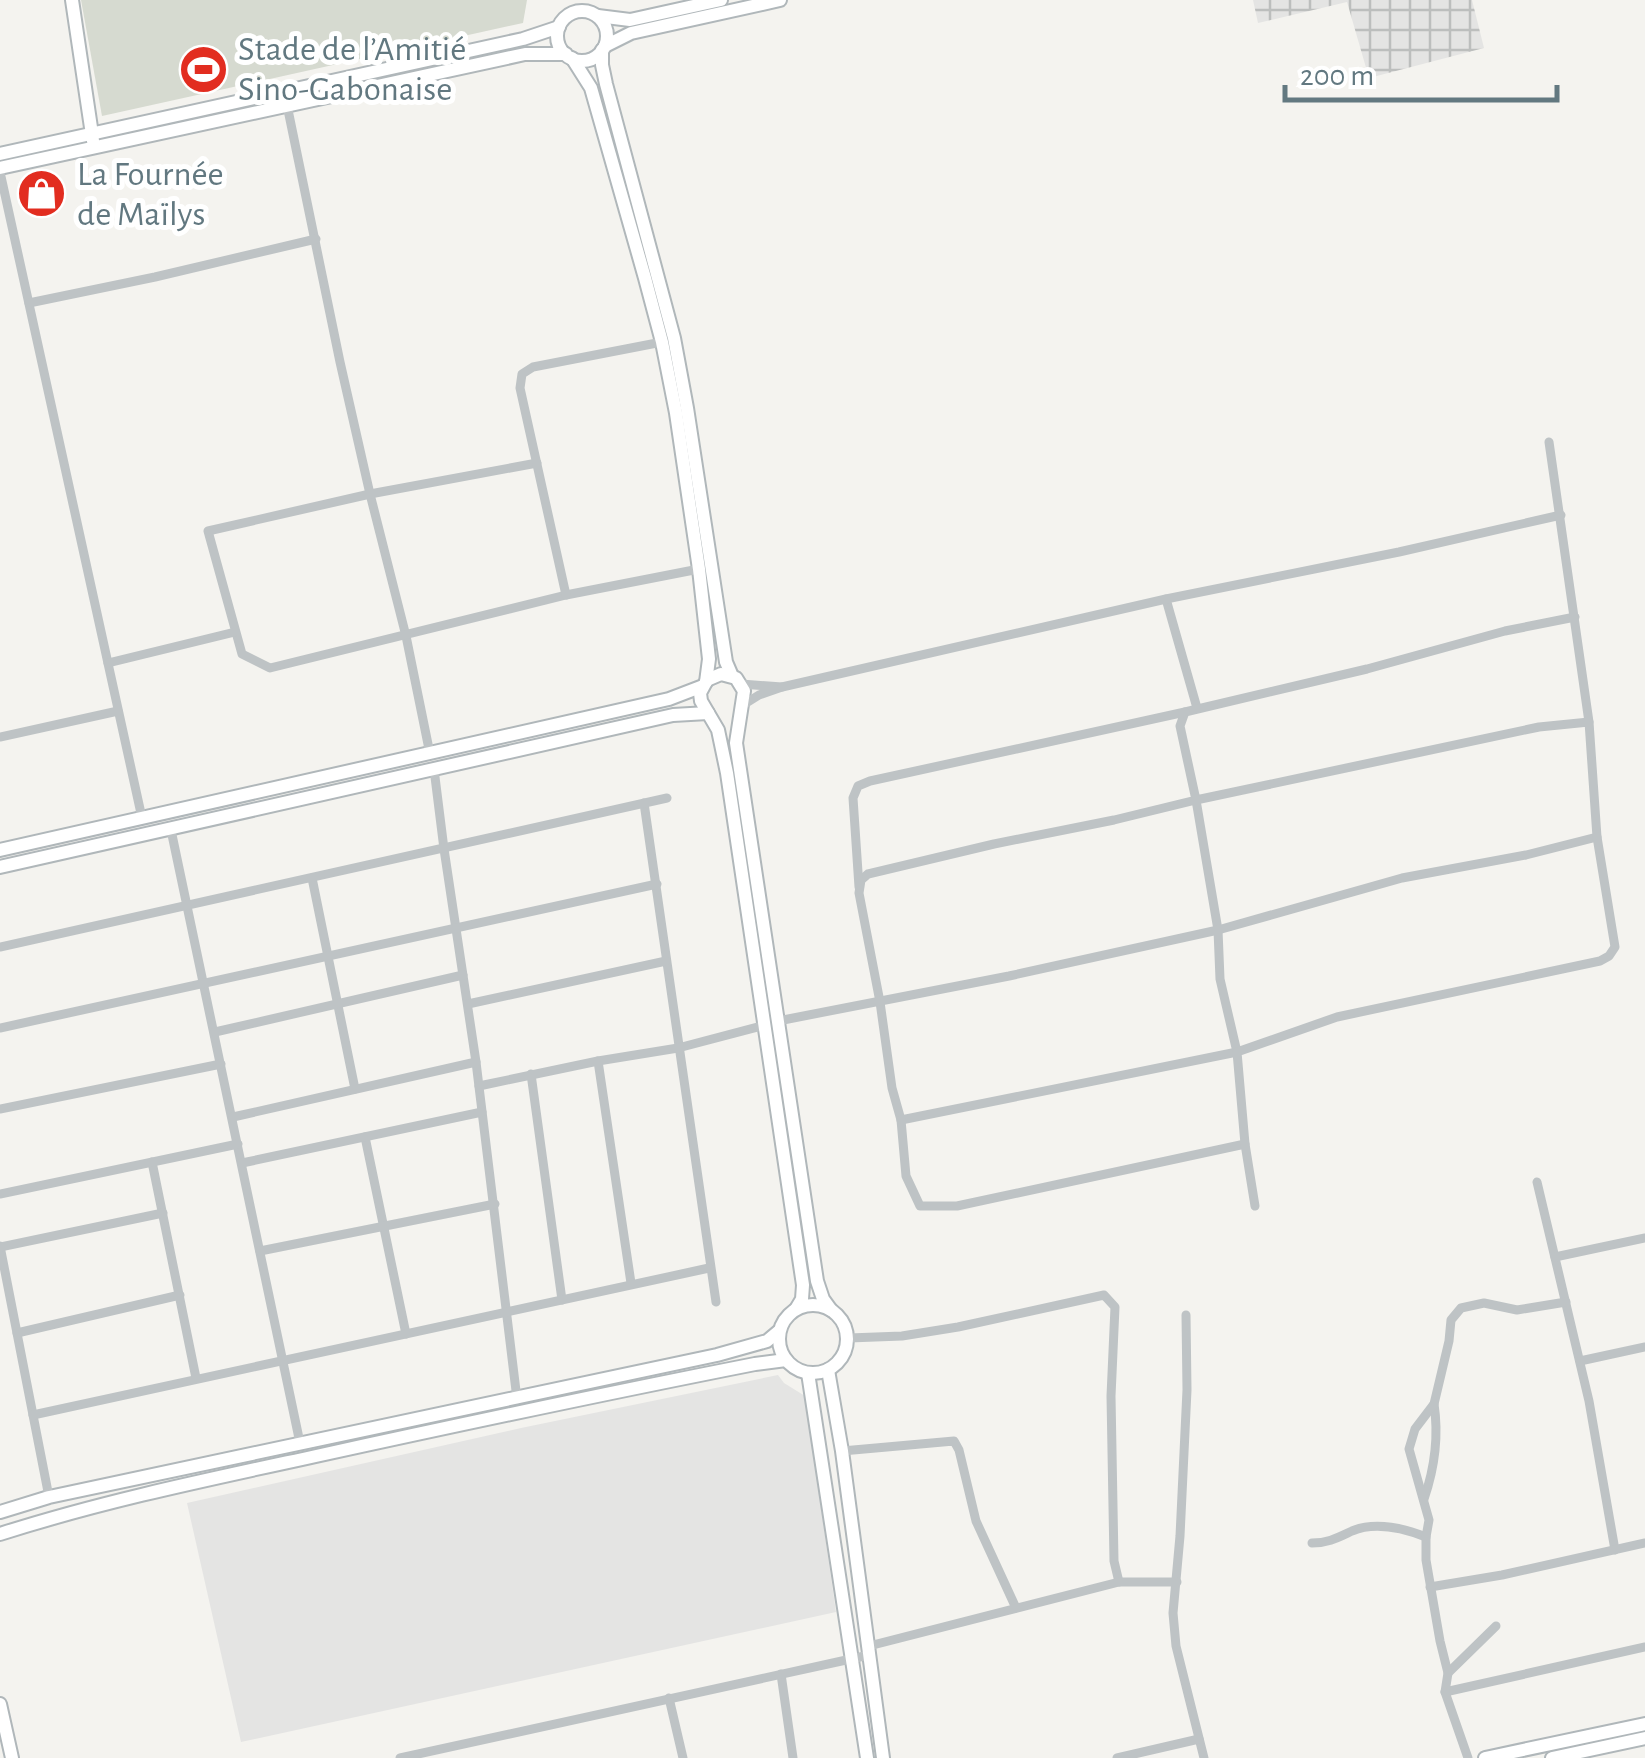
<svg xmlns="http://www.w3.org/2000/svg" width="1645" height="1758" font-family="'Alegreya Sans',sans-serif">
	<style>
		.built { fill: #e4e4e3 }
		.industrial { fill: url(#industrial-grid) }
		.green { fill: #d6dad0 }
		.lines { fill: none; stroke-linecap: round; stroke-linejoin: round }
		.secondary-casing { stroke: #b0b7ba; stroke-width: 16 }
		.street { stroke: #bec3c5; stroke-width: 9 }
		.secondary { stroke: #fff; stroke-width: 12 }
		.labels { text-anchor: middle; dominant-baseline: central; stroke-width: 10; stroke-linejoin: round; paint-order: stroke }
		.poi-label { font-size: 35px; fill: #627880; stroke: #fff; text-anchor: start }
	</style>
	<defs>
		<pattern id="industrial-grid" width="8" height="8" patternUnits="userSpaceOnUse" patternTransform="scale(2.5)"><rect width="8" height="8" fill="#e4e4e3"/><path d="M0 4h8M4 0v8" fill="none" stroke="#bcbebd"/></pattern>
	</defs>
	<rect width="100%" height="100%" fill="#f4f3ef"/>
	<polygon class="built" points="778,1375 784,1383 805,1396 836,1612 241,1742 187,1503 521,1428"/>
	<polygon class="industrial" points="1253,0 1472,0 1484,48 1369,78 1347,2 1258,23"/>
	<polygon class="green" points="81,0 527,0 523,23 102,116"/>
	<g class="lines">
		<defs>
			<g id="secondary">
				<polyline points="72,0 93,141"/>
				<circle cx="582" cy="36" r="25"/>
				<polyline points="598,16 630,20 721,0"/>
				<polyline points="605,46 631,33 780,0"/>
				<polyline points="602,50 602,65 606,84 674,338 687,408 726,662 732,676"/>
				<polyline points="572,58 591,88 645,278 662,342 676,413 699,569 709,659 706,682"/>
				<polyline points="0,154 523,39 559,27"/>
				<polyline points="0,168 525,54 566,54"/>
				<polyline points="0,850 669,699 703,686"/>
				<polyline points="0,867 673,715 708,713"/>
				<circle cx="813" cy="1339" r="34"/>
				<polyline points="796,1309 802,1299 803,1285 727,773 718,730 701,701 700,693 707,680 721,674 736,678 744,691 736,743 817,1281 823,1299 831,1310"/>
				<polyline points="828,1370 842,1451 883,1758"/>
				<polyline points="808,1373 867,1758"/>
				<polyline points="0,1512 49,1497 717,1355 767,1341 779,1331"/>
				<path d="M0,1534C103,1501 210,1479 316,1456C462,1424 608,1393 755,1364L786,1360"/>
				<polyline points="0,1704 12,1758"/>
				<polyline points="1485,1758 1645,1724"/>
				<polyline points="1552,1758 1645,1738"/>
			</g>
		</defs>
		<use href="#secondary" class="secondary-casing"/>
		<g class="street">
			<polyline points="287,105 340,362 370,494 406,636 430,754"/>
			<polyline points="0,172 142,818"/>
			<polyline points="29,303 155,277 316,239"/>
			<polyline points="537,463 370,494 208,531 242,654 270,668 566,595 699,569"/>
			<polyline points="566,595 520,388 522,374 533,367 662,342"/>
			<polyline points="1166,599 1197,708"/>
			<polyline points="1575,617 1505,631 1367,669 1185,712 1180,726 1196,800 1218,930 1220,979 1237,1052 901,1120 892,1088 880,1002 859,893 861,880 868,874 994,844 1114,820 1196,800 1539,727 1589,722"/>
			<polyline points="108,663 235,632"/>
			<polyline points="741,684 782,687 759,695 743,705"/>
			<polyline points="782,687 1166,599 1399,552 1561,515"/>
			<polyline points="0,737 118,711"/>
			<polyline points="434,769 444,849 476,1062 517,1399"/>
			<polyline points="644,803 716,1302"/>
			<polyline points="171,830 300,1443"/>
			<polyline points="312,878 355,1089"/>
			<polyline points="859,887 853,798 858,786 870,781 1185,712"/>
			<polyline points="0,947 667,798"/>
			<polyline points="468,1004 666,961"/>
			<polyline points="778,1021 1009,976 1218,930 1402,878 1526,855 1597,837 1589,722 1549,442"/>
			<polyline points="0,1028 657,884"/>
			<polyline points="215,1032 463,975"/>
			<polyline points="598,1061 678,1048 765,1025"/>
			<polyline points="531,1074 562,1300"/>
			<polyline points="479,1086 598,1061 631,1283"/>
			<polyline points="0,1109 221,1064"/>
			<polyline points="233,1117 476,1062"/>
			<polyline points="901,1120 906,1176 920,1206 957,1206 1245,1144"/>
			<polyline points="365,1137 406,1334"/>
			<polyline points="152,1162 196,1378"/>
			<polyline points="242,1163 482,1112"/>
			<polyline points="1537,1182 1589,1401 1615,1550"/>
			<polyline points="0,1194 238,1144"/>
			<polyline points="1255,1206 1245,1144 1237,1052 1337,1017 1600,961 1609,956 1615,947 1597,837"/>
			<polyline points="0,1246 49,1497"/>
			<polyline points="0,1247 163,1213"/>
			<polyline points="260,1251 495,1204"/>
			<polyline points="1555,1257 1645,1238"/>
			<polyline points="1186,1315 1187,1390 1180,1536 1173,1613 1176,1646 1204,1758"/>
			<polyline points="17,1333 180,1295"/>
			<polyline points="849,1338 902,1336 958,1327 1104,1295 1115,1307 1111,1396 1114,1561 1119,1582"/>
			<polyline points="1580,1361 1645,1347"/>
			<polyline points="33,1415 709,1268"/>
			<polyline points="842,1451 954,1441 959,1450 976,1521 1016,1608"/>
			<path d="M1424,1499C1435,1467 1439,1437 1434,1404"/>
			<path d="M1312,1543C1328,1543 1337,1538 1352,1531C1376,1521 1403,1528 1426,1537"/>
			<polyline points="1430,1587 1502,1575 1645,1543"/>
			<polyline points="869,1646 1119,1582 1177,1582"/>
			<polyline points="1448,1673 1496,1626"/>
			<polyline points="781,1674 793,1758"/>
			<polyline points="1445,1692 1645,1647"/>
			<polyline points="669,1698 683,1758"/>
			<polyline points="400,1758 869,1655"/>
			<polyline points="1117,1758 1199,1739"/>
			<polyline points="1468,1758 1445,1692 1448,1673 1440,1641 1426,1560 1426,1537 1429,1520 1409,1449 1415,1429 1434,1404 1449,1341 1451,1320 1461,1308 1484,1303 1517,1310 1566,1302"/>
		</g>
		<use href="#secondary" class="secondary"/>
	</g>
	<defs>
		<symbol id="stadium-disc" viewBox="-11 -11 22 22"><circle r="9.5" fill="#e22d20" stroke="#fff"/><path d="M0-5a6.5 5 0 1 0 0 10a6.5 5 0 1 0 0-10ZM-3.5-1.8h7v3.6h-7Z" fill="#fff"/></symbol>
		<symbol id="shop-disc" viewBox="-11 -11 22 22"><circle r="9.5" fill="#e22d20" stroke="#fff"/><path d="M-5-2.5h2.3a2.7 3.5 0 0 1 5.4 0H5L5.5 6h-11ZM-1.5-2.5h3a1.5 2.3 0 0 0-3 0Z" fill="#fff"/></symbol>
	</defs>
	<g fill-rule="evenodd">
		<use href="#stadium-disc" x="176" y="42" width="55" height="55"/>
		<use href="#shop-disc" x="14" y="166" width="55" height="55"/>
	</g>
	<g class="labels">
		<g class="poi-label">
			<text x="238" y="49">Stade de l’Amitié<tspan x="238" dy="40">Sino-Gabonaise</tspan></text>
			<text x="77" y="174">La Fournée<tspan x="77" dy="40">de Maïlys</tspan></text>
		</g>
	</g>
	<path d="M1285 85v15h272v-15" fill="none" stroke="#627880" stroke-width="5"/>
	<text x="1300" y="85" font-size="30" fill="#627880" stroke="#ffffff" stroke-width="8" paint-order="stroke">200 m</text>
</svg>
